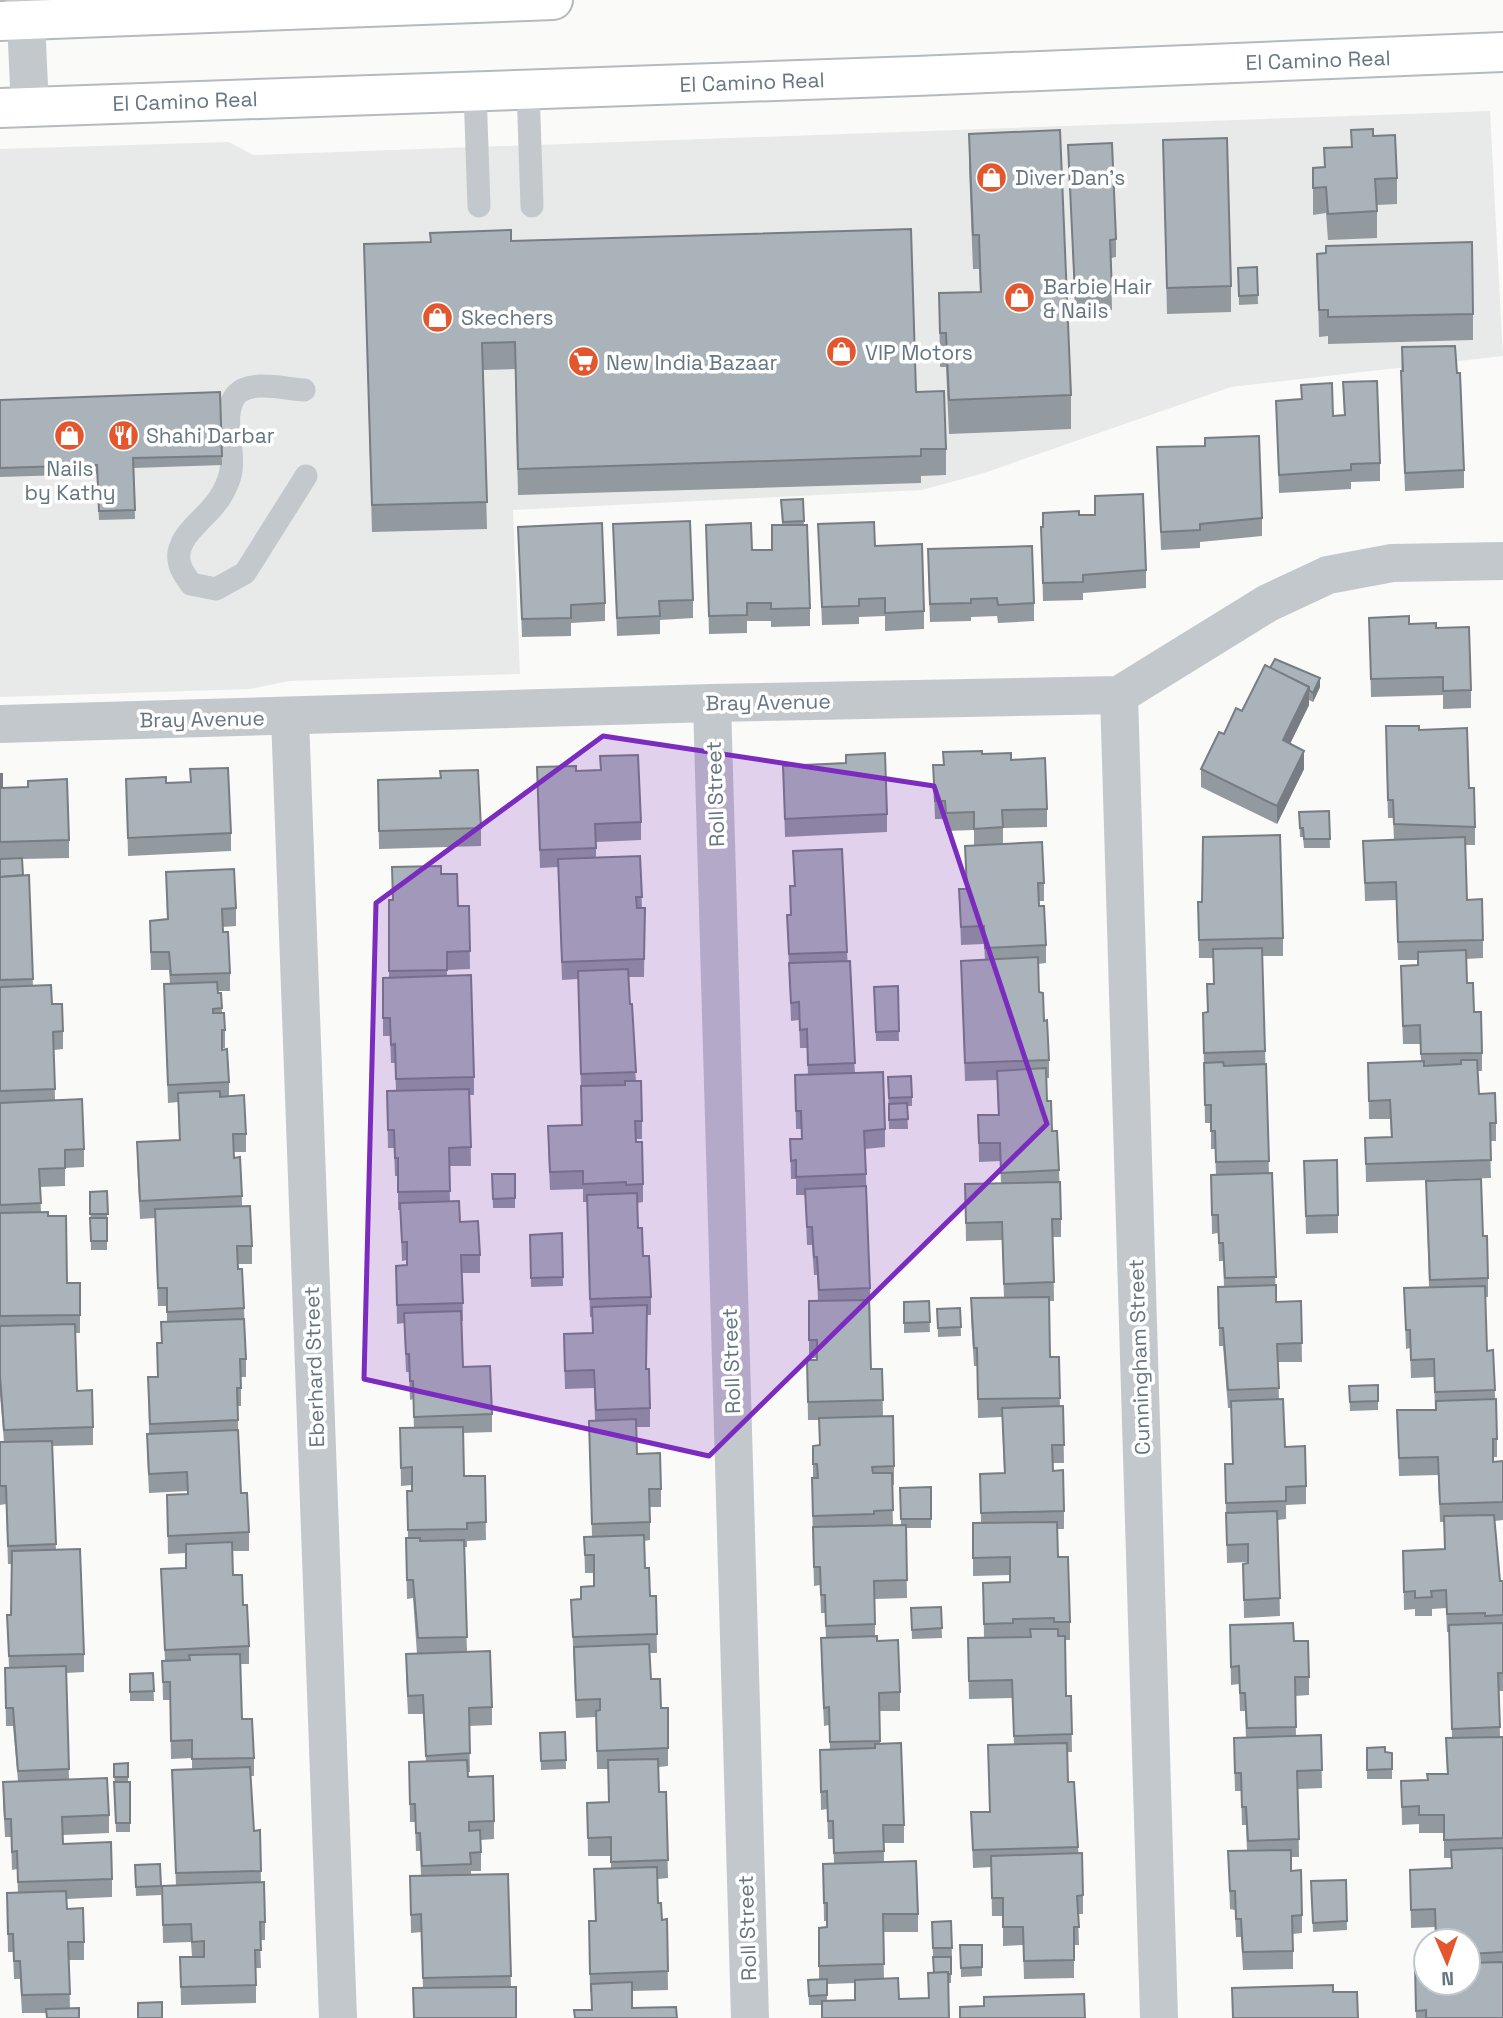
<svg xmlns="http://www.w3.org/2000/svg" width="1503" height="2018" font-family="'Space Grotesk',sans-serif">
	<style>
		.built { fill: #e8e9e9 }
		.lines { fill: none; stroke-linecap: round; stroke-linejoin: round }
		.primary-casing { stroke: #b5babe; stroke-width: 42 }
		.service { stroke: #c3c8cc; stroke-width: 23 }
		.minor { stroke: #c3c8cc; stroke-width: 38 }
		.tertiary { stroke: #c3c8cc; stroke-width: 38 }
		.primary { stroke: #fff; stroke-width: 38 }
		.wall { fill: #929a9f; fill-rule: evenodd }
		.shaded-wall { fill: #777d82 }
		.building { fill: #aab3b9; stroke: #777d82; stroke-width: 2 }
		.marked { fill: #7b2cbf; fill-opacity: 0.2; stroke: #7b2cbf; stroke-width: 5; stroke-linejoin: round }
		.labels { text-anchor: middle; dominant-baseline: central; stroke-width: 7; stroke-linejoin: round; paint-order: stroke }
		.street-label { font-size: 21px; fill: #657683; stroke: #fff }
		.poi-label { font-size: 21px; fill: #657683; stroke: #fff; text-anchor: start }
	</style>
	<rect width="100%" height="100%" fill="#fafaf8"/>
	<polygon class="built" points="1490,111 1503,356 1231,387 984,473 922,490 513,510 520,674 289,681 250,689 0,697 0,149 229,142 253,155"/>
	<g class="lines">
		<defs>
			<g id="primary">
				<polyline points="0,21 553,0"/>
				<polyline points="0,108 916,76 1503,52"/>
			</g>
		</defs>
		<use href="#primary" class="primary-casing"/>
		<g class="service">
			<polyline points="528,89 532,206"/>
			<polyline points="475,91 479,206"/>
			<path d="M304,390C285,389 250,379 236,395C219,416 238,454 229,479C226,487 221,497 216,503C203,521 172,539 180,565C182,572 187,578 191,584L216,589L245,573L306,476"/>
		</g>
		<g class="minor">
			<polyline points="1119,695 1159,2018"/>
			<polyline points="712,703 750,2018"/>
			<polyline points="290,717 338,2018"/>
			<polyline points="0,724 712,703 1119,695 1268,603 1328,575 1392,563 1503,561"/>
		</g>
		<polyline class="tertiary" points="25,0 30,107"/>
		<use href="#primary" class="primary"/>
	</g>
	<g class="wall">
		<polygon points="1351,130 1373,136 1397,178 1397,204 1377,205 1377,238 1328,240 1326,213 1313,215 1313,168 1324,167 1324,148 1351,147"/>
		<polygon points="969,134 1071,395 1071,429 949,434 946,367 940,367 939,293 980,292 979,269 973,269 969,168"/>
		<polygon points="1163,140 1231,286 1231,312 1167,314"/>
		<polygon points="1068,145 1116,239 1116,257 1111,258 1112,310 1075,312"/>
		<polygon points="511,241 916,392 946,449 946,475 921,476 921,483 518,495 515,369 483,370 487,529 372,532 364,244"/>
		<polygon points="1317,254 1473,314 1473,340 1328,344 1328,336 1319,337"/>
		<polygon points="1257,267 1258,304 1239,305 1238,268"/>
		<polygon points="1402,347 1457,373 1464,470 1464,488 1405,491 1401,389"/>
		<polygon points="1343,382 1380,463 1380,481 1351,482 1351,489 1279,493 1276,401 1333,416 1344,415"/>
		<polygon points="220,392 222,465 134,468 135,519 99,520 97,474 0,477 0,400"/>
		<polygon points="1205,446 1262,518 1262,536 1200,542 1200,548 1161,550 1157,447"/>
		<polygon points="1095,496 1146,570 1146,588 1083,593 1083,600 1043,601 1041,527 1079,515 1095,515"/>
		<polygon points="803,499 804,525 810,608 810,626 771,627 771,621 747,621 747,633 709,634 706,525 752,550 772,550 772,525 782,525 781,500"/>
		<polygon points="613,524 693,600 693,618 660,620 660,634 617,636"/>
		<polygon points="818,524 875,546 924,611 924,629 885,631 885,616 859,617 859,624 822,625"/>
		<polygon points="518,527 605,603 605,621 571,623 571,636 522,637"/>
		<polygon points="928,567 1034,603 1034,621 998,623 997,616 971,617 971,621 930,622"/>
		<polygon points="1369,618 1436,628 1471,690 1471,708 1443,709 1443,695 1371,697"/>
		<polygon points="1320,687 1313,702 1309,700 1309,705 1290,744 1304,769 1277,824 1201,787 1201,769 1224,734 1242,711"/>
		<polygon points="1419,730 1469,788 1475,827 1475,845 1465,845 1467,900 1483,940 1483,958 1466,959 1467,983 1474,1012 1482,1053 1482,1071 1478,1071 1479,1094 1496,1123 1496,1141 1490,1141 1491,1178 1366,1182 1365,1138 1391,1137 1390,1119 1369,1119 1368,1063 1421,1061 1420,1044 1403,1044 1401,984 1401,966 1418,965 1418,960 1398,960 1396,900 1365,901 1363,841 1394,840 1393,818 1388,818 1386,745"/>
		<polygon points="982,754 1011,760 1047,809 1047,827 1003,828 1003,844 1044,883 1044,901 1039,901 1046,945 1046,963 1038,964 1039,992 1049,1060 1049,1078 1046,1078 1047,1101 1059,1170 1061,1219 1061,1237 1053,1237 1054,1301 1049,1301 1050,1357 1059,1357 1060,1407 1063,1406 1064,1463 1053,1463 1053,1471 1064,1511 1064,1529 1057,1529 1058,1557 1070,1622 1070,1640 1065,1640 1066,1696 1071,1696 1072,1752 1067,1752 1068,1782 1078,1847 1083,1895 1083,1914 1078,1914 1079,1945 1074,1945 1074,1978 1024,1979 1023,1945 1003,1946 1003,1916 992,1916 991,1867 973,1868 971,1812 990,1812 1014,1745 1012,1698 969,1699 968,1657 984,1638 983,1583 1010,1582 1010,1575 973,1576 973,1523 981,1523 980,1474 1004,1473 1002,1417 978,1418 977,1366 974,1366 971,1317 971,1298 1004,1298 1002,1240 966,1241 965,1184 1001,1183 1000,1161 979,1162 978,1115 998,1115 997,1080 965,1081 961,961 985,960 984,944 961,945 959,889 966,889 965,846 974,845 974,830 946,831 945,819 935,819 933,765 943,765"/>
		<polygon points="783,766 887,814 887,832 785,837"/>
		<polygon points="537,767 576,771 641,822 641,840 596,842 596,857 640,856 642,908 645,908 644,977 629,977 630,1004 636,1081 642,1121 642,1139 636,1139 643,1184 643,1202 637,1203 638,1228 651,1297 651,1315 647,1315 646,1369 650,1408 650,1427 636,1427 637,1454 661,1489 661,1507 650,1507 650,1540 644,1541 645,1568 650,1596 656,1596 657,1653 650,1653 651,1679 661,1708 668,1708 668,1766 659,1767 659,1792 666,1792 668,1878 658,1879 658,1903 662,1920 667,1919 668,1990 632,1991 592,2010 591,1992 590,1992 589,1921 595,1921 594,1869 611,1868 611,1856 588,1856 587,1803 608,1802 608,1769 597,1769 596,1717 576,1718 571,1600 581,1599 594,1586 594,1573 585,1573 584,1537 592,1537 589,1421 595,1420 594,1388 565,1389 564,1352 564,1334 592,1333 592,1317 590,1317 587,1202 583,1202 583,1189 550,1190 548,1144 548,1126 582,1125 578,979 562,980 558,867 540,868"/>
		<polygon points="0,774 2,788 69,840 69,858 22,859 23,875 29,875 33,986 52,1004 63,1031 63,1049 54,1050 55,1100 84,1149 84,1167 65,1168 65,1186 40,1187 41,1212 48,1216 67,1283 80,1283 80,1333 75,1333 77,1391 93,1427 93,1445 52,1446 56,1550 84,1654 84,1672 66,1673 69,1779 109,1815 109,1833 63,1835 63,1844 112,1879 112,1897 66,1899 67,1909 84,1942 84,1960 69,1960 70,2009 46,2013 22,2013 20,1979 14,1979 13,1952 8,1952 7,1893 18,1893 17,1869 12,1870 11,1837 5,1837 3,1800 3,1782 18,1781 13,1726 6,1726 5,1668 9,1668 7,1615 11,1615 12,1564 8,1564 6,1504 0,1505 0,1442 4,1442 0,1395"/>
		<polygon points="126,779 166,783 231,833 231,851 128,856"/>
		<polygon points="378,780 481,828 481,846 379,849"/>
		<polygon points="1329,811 1330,848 1304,848 1303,837 1300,837 1299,812"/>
		<path d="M793,851L847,952L855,1073L885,1129V1147L865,1149L870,1288L871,1369H882L883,1416L894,1466V1485H892L893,1525H901L900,1488L931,1487V1528H906L907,1598L875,1599V1636L900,1692V1711H879L880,1744L904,1825V1843H884V1862L918,1914V1932H883L884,1979L899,1999L928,1998L934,1973L951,1957V1983H948L949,2018L822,2005H809L808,1980H819V1928L827,1927V1921H824L823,1864L834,1863L833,1839H828L827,1809L821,1810L820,1750H830L829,1725L824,1726L821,1656V1638H826L825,1613H821L820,1585L814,1586L813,1545L812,1496V1478H813V1446L819,1445V1420H808L807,1360H817V1358H809V1301H818L817,1275H814L812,1245H807L805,1195H796V1179H791L790,1139H802L801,1129H796L795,1075H808L807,1048H800L799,1020L791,1021L787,915H791L790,886H794ZM855,1983V2000L827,2001V1984Z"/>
		<polygon points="392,867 441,874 458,906 469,906 470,969 447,970 447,976 474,1077 474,1095 470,1095 471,1166 449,1166 450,1201 460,1222 480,1255 480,1273 462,1273 463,1321 462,1321 463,1367 492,1414 492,1432 463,1433 464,1476 485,1476 486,1540 467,1541 467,1547 464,1547 467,1652 492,1707 492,1725 469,1726 470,1772 468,1772 468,1777 494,1821 494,1839 481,1840 481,1871 471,1871 471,1875 508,1874 511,1987 516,2018 414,2018 413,1988 423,1988 421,1932 411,1933 410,1876 421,1876 420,1851 416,1851 415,1822 410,1822 409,1762 426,1761 423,1714 408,1714 406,1672 406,1654 417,1654 413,1598 407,1599 406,1556 406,1538 408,1538 407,1491 412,1491 412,1485 401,1486 400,1428 414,1428 413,1399 410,1400 409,1372 406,1372 404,1323 397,1324 396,1266 407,1265 407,1260 402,1261 400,1210 398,1210 398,1176 395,1176 394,1148 388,1148 387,1091 396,1091 395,1063 391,1063 390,1036 383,1036 383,978 389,978 389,900 393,900"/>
		<polygon points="166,872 236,908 236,926 223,927 230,973 230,991 218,991 218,993 221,993 222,1013 225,1030 225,1048 222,1048 229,1082 229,1096 246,1134 246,1152 234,1152 234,1158 242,1196 242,1206 252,1246 252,1264 238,1264 244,1308 246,1359 246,1377 241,1377 241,1406 238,1406 238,1433 241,1493 249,1532 249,1551 232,1551 233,1575 243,1605 249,1646 249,1664 240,1664 242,1719 254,1758 254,1776 251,1776 254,1831 260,1830 261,1883 265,1922 265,1940 260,1940 261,1968 256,1968 256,2003 181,2005 180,1957 192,1957 191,1942 163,1943 162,1886 176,1886 172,1770 192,1769 192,1758 171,1759 170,1700 163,1700 162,1661 165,1661 161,1569 186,1568 186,1553 168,1554 167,1495 188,1494 187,1491 149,1493 147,1452 147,1434 149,1434 148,1377 158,1377 157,1343 161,1343 161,1322 167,1322 167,1306 158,1306 155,1218 140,1219 137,1160 137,1142 179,1140 178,1102 168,1103 164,984 170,984 169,970 151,970 150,939 150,921 167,919"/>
		<polygon points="1198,902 1283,938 1283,956 1262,956 1269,1173 1272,1173 1276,1302 1301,1301 1302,1362 1278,1362 1279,1400 1285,1447 1306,1486 1306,1504 1286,1505 1286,1519 1278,1520 1280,1616 1244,1618 1243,1564 1248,1563 1248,1562 1227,1563 1225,1464 1232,1464 1231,1408 1228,1408 1223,1346 1219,1346 1218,1287 1224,1287 1223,1261 1219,1261 1218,1233 1212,1234 1211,1175 1216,1175 1215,1149 1211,1149 1211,1123 1205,1123 1203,1013 1208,1012 1207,984 1213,984 1213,958 1199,958"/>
		<polygon points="898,986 899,1041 876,1041 874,987"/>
		<polygon points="888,1077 912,1097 912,1106 907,1106 908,1129 889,1129"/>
		<polygon points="1304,1161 1338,1215 1338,1233 1306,1234"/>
		<polygon points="492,1174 515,1174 515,1208 493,1208"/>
		<polygon points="1426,1181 1483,1236 1488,1278 1488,1297 1485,1297 1487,1351 1493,1350 1497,1439 1497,1457 1493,1457 1493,1462 1503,1461 1503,1520 1495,1521 1500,1581 1503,1581 1503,1691 1499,1691 1500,1737 1503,1737 1503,2018 1416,2018 1415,1965 1468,1983 1468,1941 1435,1941 1435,1927 1411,1928 1410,1870 1451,1868 1451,1858 1444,1858 1444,1833 1419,1833 1419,1824 1402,1825 1401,1781 1427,1780 1447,1774 1446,1738 1452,1738 1449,1632 1447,1632 1446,1608 1432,1609 1432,1616 1415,1616 1415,1609 1404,1610 1403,1551 1444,1549 1444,1522 1440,1522 1438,1475 1399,1476 1397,1410 1435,1410 1434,1377 1411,1378 1410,1348 1406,1349 1404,1288 1429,1288"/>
		<polygon points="107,1191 107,1250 91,1250 90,1192"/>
		<polygon points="562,1233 563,1286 531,1287 530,1235"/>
		<polygon points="929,1301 930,1332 904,1333 904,1302"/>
		<polygon points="960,1308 961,1336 938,1337 937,1309"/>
		<polygon points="1378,1385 1378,1410 1350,1411 1349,1386"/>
		<polygon points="941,1607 942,1638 912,1639 911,1608"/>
		<polygon points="1230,1625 1294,1641 1309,1677 1309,1695 1295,1696 1296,1736 1321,1735 1322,1788 1298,1789 1299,1857 1291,1857 1291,1871 1302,1915 1302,1933 1293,1934 1293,1969 1243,1970 1241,1937 1236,1937 1235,1910 1230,1909 1228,1851 1247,1851 1246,1825 1242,1825 1241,1791 1235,1791 1234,1756 1234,1738 1246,1738 1245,1711 1240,1711 1239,1684 1231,1685"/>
		<polygon points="153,1673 154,1701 130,1701 130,1674"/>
		<polygon points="565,1732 566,1769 541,1770 540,1733"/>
		<polygon points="1367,1748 1392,1753 1392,1779 1367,1779"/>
		<polygon points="128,1763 128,1782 130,1782 130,1832 116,1832 114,1764"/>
		<polygon points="135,1865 161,1886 161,1895 136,1896"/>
		<polygon points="1346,1880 1347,1930 1313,1932 1311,1881"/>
		<polygon points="951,1921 952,1957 933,1957 932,1922"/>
		<polygon points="960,1945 982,1945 982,1976 961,1977"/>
	</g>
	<g class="shaded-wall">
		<polygon points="1320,678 1320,687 1313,702 1313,693"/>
		<polygon points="1309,687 1309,705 1283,758 1283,740"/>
		<polygon points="1304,751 1304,769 1277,824 1277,806"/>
	</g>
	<g class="building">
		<polygon points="1373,129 1373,136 1395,135 1397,178 1375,179 1377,211 1328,214 1326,187 1313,188 1313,168 1325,167 1324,148 1352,147 1351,130"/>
		<polygon points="1060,130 1071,395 949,400 946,333 940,333 939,293 981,292 979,235 973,235 969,134"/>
		<polygon points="1227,138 1231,286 1167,288 1163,140"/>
		<polygon points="1112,143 1116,239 1110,240 1112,292 1075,294 1068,145"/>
		<polygon points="911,229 916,392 944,391 946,449 921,449 921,456 518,469 515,342 482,343 487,502 372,505 364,244 431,242 430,233 511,230 511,241"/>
		<polygon points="1472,242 1473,314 1328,317 1328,310 1319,310 1317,254 1326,253 1326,246"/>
		<polygon points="1257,267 1258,295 1239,296 1238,268"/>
		<polygon points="1455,346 1457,373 1460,373 1464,470 1405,473 1401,371 1403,371 1402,347"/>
		<polygon points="1377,381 1380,463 1351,464 1351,470 1279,475 1276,401 1302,399 1301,385 1332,383 1333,416 1345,415 1343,382"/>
		<polygon points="220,392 222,456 133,458 135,510 99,511 97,465 0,468 0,400"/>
		<polygon points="1259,436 1262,518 1200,524 1200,530 1161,532 1157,447 1205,446 1205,438"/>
		<polygon points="1143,494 1146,570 1083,575 1083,582 1043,583 1041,527 1043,527 1043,513 1079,511 1079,515 1095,515 1095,496"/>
		<polygon points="803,499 804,521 783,522 781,500"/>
		<polygon points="690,521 693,600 659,601 660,616 617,618 613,524"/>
		<polygon points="874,522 875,546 922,544 924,611 885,613 885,598 859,599 859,606 822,607 818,524"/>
		<polygon points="602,523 605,603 571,605 571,618 522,619 518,527"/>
		<polygon points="751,523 752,550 772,550 772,525 807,525 810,608 771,609 771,603 747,603 747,615 709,616 706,525"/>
		<polygon points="1032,546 1034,603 998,605 997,598 971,599 971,603 930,604 928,549"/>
		<polygon points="1409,616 1409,624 1436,623 1436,628 1469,627 1471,690 1443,691 1443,677 1371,679 1369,618"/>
		<polygon points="1275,659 1320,678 1313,693 1309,690 1309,687 1270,668"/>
		<polygon points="1265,665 1309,687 1283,740 1304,751 1277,806 1201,769 1219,732 1224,734 1236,708 1242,711"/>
		<polygon points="1386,726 1419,726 1419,730 1467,728 1469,788 1474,788 1475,827 1394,824 1393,800 1388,800"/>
		<polygon points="982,751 982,754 1011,753 1011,760 1045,758 1047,809 1002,810 1003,827 974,829 974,812 946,813 945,801 935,801 933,765 944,765 943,752"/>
		<polygon points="885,753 887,814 785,819 783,766 846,763 846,755"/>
		<polygon points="638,755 641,822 595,824 596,848 540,850 537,767 576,766 576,771 601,770 600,756"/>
		<polygon points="228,768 231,833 128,838 126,779 166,777 166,783 191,782 190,769"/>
		<polygon points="478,770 481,828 379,831 378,780 441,778 440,771"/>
		<polygon points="0,774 2,774 2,788 28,787 28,781 67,779 69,840 0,842"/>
		<polygon points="1329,811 1330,839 1304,839 1303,828 1300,828 1299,812"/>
		<polygon points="1280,835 1283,938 1199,940 1198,902 1202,902 1203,837"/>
		<polygon points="1465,837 1467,900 1482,899 1483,940 1398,942 1396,882 1365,883 1363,841"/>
		<polygon points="1042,842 1044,883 1038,883 1039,906 1044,906 1046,945 985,948 984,926 961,927 959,889 967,889 965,846"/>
		<polygon points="842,849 847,952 789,954 787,915 791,915 790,886 795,886 793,851"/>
		<polygon points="640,856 642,897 636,897 637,908 645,908 644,959 562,962 558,859"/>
		<polygon points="22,858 23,875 0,877 0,859"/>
		<polygon points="441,866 441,874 457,874 458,906 469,906 470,951 447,952 447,970 389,971 389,900 393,900 392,867"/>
		<polygon points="234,869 236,908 222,909 223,932 228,932 230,973 171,975 169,952 151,952 150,921 168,919 166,872"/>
		<polygon points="29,875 33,979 0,980 0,877"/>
		<polygon points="1262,948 1265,1051 1204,1053 1203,1013 1208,1012 1207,984 1214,984 1213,949"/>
		<polygon points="1466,950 1467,983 1473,983 1474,1012 1481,1012 1482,1053 1421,1054 1420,1025 1403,1026 1401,966 1418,965 1418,952"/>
		<polygon points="1038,957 1039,992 1043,993 1044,1021 1047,1020 1049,1060 965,1063 961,961"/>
		<polygon points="850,961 855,1063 808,1065 807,1029 800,1030 799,1002 791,1003 789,963"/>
		<polygon points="628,969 630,1004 632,1004 636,1072 581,1074 578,971"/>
		<polygon points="471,975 474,1077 396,1079 395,1044 391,1045 390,1018 383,1018 383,978"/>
		<polygon points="217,982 218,993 221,993 222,1008 213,1009 213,1013 224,1013 225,1030 222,1030 222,1050 227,1049 229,1082 168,1085 164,984"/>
		<polygon points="51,985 52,1004 62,1004 63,1031 53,1032 55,1089 0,1091 0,987"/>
		<polygon points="898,986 899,1031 876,1032 874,987"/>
		<polygon points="1461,1060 1477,1060 1479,1094 1495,1093 1496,1123 1490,1123 1491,1160 1366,1164 1365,1138 1392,1137 1390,1100 1369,1101 1368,1063 1424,1061 1424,1066 1461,1064"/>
		<polygon points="1223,1062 1224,1066 1266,1064 1269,1161 1216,1162 1215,1131 1211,1131 1211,1105 1205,1105 1204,1063"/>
		<polygon points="1046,1068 1047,1101 1051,1101 1052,1131 1057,1131 1059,1170 1001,1173 1000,1143 979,1143 978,1115 999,1115 997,1071"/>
		<polygon points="883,1072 885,1129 864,1131 866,1174 796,1177 796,1160 791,1161 790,1139 802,1139 801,1111 796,1111 795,1075"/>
		<polygon points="911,1076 912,1097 889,1098 888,1077"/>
		<polygon points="625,1081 641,1081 642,1121 635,1121 636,1142 642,1142 643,1184 626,1185 626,1182 583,1184 583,1171 550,1172 548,1126 582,1125 581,1086 625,1085"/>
		<polygon points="469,1089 471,1147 449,1148 450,1191 398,1192 398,1158 395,1158 394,1130 388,1130 387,1091"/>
		<polygon points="220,1091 220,1097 244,1095 246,1134 233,1134 234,1158 240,1157 242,1196 140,1201 137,1142 180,1140 178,1093"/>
		<polygon points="82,1099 84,1149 65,1150 65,1168 39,1169 41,1203 0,1205 0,1103"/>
		<polygon points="907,1103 908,1119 889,1120 889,1104"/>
		<polygon points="1337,1160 1338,1215 1306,1216 1304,1161"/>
		<polygon points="1272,1173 1276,1277 1225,1278 1223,1243 1219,1243 1218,1215 1212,1215 1211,1175"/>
		<polygon points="492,1174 515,1174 515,1198 493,1199"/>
		<polygon points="1481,1179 1483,1236 1487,1236 1488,1278 1430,1280 1426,1181"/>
		<polygon points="1060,1182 1061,1219 1052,1219 1054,1282 1004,1284 1002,1222 966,1223 965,1184"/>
		<polygon points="866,1186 870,1288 819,1290 817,1257 814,1257 812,1227 807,1227 805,1189"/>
		<polygon points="107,1191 108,1214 90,1214 90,1192"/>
		<polygon points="637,1193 638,1228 642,1228 643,1256 649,1256 651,1297 590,1299 587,1195"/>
		<polygon points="459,1201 460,1222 478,1221 480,1255 461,1255 463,1303 397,1305 396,1266 407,1265 407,1242 402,1242 400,1203"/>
		<polygon points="250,1206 252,1246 237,1246 238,1269 242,1269 244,1308 167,1312 167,1288 158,1288 155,1209"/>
		<polygon points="48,1212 48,1216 66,1216 67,1283 80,1283 80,1315 0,1316 0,1213"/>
		<polygon points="90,1218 107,1218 107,1241 91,1241"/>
		<polygon points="562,1233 563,1277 531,1278 530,1235"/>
		<polygon points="1276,1285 1276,1302 1301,1301 1302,1343 1277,1344 1279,1388 1228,1390 1223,1328 1219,1328 1218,1287"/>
		<polygon points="1485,1286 1487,1351 1493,1350 1495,1390 1435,1392 1434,1359 1411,1360 1410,1330 1406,1330 1404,1288"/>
		<polygon points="1049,1297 1050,1357 1059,1357 1060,1398 978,1399 977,1348 974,1348 971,1298"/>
		<polygon points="869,1300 871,1369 882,1369 883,1400 808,1402 807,1360 817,1360 817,1340 809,1340 809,1301"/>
		<polygon points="929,1301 930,1322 904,1323 904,1302"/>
		<polygon points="647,1305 646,1369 649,1369 650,1408 596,1410 594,1370 565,1371 564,1334 593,1333 592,1307"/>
		<polygon points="960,1308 961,1327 938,1328 937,1309"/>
		<polygon points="461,1311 463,1367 490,1366 492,1414 414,1417 413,1381 410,1381 409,1354 406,1354 404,1313"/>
		<polygon points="244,1319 246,1359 240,1359 241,1388 237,1388 238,1420 150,1424 148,1377 158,1377 157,1343 162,1343 161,1322"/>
		<polygon points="75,1324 77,1391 92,1390 93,1427 4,1430 0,1376 0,1326"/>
		<polygon points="1378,1385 1378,1401 1350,1402 1349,1386"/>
		<polygon points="1283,1399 1285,1447 1305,1446 1306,1486 1286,1487 1286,1501 1226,1503 1225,1464 1233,1464 1231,1401"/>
		<polygon points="1496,1399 1497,1439 1493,1439 1493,1462 1503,1461 1503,1502 1440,1504 1438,1457 1399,1458 1397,1410 1436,1410 1436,1401"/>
		<polygon points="1063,1406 1064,1445 1052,1445 1053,1471 1063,1470 1064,1511 981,1513 980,1474 1005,1473 1002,1408"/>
		<polygon points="893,1416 894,1466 872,1467 873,1473 892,1473 893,1510 874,1511 874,1514 813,1516 812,1478 818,1478 817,1464 813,1464 813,1446 820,1445 819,1418"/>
		<polygon points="636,1419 637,1454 660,1453 661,1489 649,1489 650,1522 592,1524 589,1421"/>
		<polygon points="463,1427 464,1476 485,1476 486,1522 467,1523 467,1529 408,1530 407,1491 412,1491 412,1467 401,1468 400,1428"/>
		<polygon points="238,1430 241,1493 247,1493 249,1532 168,1536 167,1495 188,1494 187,1472 149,1474 147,1434"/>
		<polygon points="52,1441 56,1544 8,1546 6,1486 0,1486 0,1442"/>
		<polygon points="931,1487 931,1519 901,1519 900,1488"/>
		<polygon points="1277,1511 1280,1598 1244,1600 1243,1564 1248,1563 1248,1544 1227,1545 1226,1513"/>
		<polygon points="1494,1515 1500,1581 1503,1581 1503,1615 1485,1616 1485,1613 1447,1614 1446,1590 1431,1591 1432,1597 1415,1598 1415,1591 1404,1592 1403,1551 1445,1549 1444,1516"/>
		<polygon points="1057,1522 1058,1557 1068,1557 1070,1622 1054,1622 1054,1618 1013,1619 1013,1623 984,1624 983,1583 1010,1582 1010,1557 973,1558 973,1523"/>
		<polygon points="906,1525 907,1580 874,1581 875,1624 826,1626 825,1595 821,1595 820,1567 814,1567 813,1527"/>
		<polygon points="644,1535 645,1568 649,1568 650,1596 656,1596 657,1634 573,1637 571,1600 581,1599 581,1587 594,1586 594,1555 585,1555 584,1537"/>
		<polygon points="406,1538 420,1538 420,1541 464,1540 467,1637 418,1638 413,1580 407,1580"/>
		<polygon points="232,1542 233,1575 242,1575 243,1605 247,1605 249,1646 165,1650 161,1569 186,1568 186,1544"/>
		<polygon points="80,1549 84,1654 9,1656 7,1615 11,1615 12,1551"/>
		<polygon points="941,1607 942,1628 912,1630 911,1608"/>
		<polygon points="1293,1623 1294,1641 1308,1641 1309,1677 1295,1677 1296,1727 1247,1728 1245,1693 1240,1693 1239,1666 1231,1667 1230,1625"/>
		<polygon points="1503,1623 1503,1673 1498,1673 1500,1727 1452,1729 1449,1625"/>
		<polygon points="1030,1629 1058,1629 1058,1636 1065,1636 1066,1696 1071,1696 1072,1734 1014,1736 1012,1680 969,1681 968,1638 1031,1637"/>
		<polygon points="877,1636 877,1641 898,1640 900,1692 879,1693 880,1741 830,1742 829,1707 824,1708 821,1638"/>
		<polygon points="649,1644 651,1679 660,1679 661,1708 668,1708 668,1748 597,1751 596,1711 600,1710 600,1699 576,1700 574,1647"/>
		<polygon points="490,1651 492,1707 469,1708 470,1753 426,1756 423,1695 408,1696 406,1654"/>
		<polygon points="240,1654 242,1719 252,1719 254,1758 192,1759 192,1740 171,1741 170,1682 163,1682 162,1661 190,1660 189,1655"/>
		<polygon points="66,1666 69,1769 18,1771 13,1708 6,1708 5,1668"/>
		<polygon points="153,1673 154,1691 130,1692 130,1674"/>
		<polygon points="565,1732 566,1760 541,1761 540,1733"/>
		<polygon points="1321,1735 1322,1770 1297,1771 1299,1839 1248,1841 1246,1807 1242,1807 1241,1773 1235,1773 1234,1738"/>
		<polygon points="1503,1737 1503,1838 1444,1840 1444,1815 1419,1815 1419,1806 1402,1807 1401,1781 1428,1780 1427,1774 1448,1774 1446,1738"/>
		<polygon points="901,1743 904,1825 883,1825 884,1851 834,1853 833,1821 828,1821 827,1791 821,1792 820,1750 875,1748 875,1744"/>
		<polygon points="1067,1743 1068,1782 1074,1782 1078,1847 973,1850 971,1812 990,1812 988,1745"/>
		<polygon points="1385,1747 1385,1752 1392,1753 1392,1769 1367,1770 1367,1748"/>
		<polygon points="658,1759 659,1792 666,1792 668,1860 611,1862 611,1837 588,1838 587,1803 609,1802 608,1760"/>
		<polygon points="467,1760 468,1777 493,1776 494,1821 469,1822 469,1831 480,1830 481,1852 470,1853 471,1864 422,1866 420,1833 416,1833 415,1804 410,1804 409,1762"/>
		<polygon points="128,1763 128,1777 114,1777 114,1764"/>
		<polygon points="250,1767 254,1831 260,1830 261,1871 176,1873 172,1770"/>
		<polygon points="107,1778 109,1815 62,1817 63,1844 111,1842 112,1879 18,1882 17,1851 12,1852 11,1819 5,1819 3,1782"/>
		<polygon points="114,1782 130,1782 130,1823 116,1823"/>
		<polygon points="1503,1848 1503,1952 1468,1954 1468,1941 1458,1941 1457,1939 1436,1940 1435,1909 1411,1910 1410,1870 1452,1868 1451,1850"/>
		<polygon points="1291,1850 1291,1871 1301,1870 1302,1915 1292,1916 1293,1951 1243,1952 1241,1919 1236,1919 1235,1891 1230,1891 1228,1851"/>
		<polygon points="1082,1853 1083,1895 1077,1896 1079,1927 1074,1927 1074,1960 1024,1961 1023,1927 1003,1927 1003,1898 992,1898 991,1856"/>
		<polygon points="916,1861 918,1914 883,1914 884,1964 819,1966 819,1928 827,1927 827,1903 824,1903 823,1864"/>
		<polygon points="160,1864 161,1886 136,1887 135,1865"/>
		<polygon points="657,1867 658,1903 661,1903 662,1920 667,1919 668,1971 590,1974 589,1921 596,1921 594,1869"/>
		<polygon points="508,1874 511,1976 423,1978 421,1914 411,1915 410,1876"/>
		<polygon points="1346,1880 1347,1921 1313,1923 1311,1881"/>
		<polygon points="264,1882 265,1922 260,1922 261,1950 255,1950 256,1985 181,1987 180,1957 204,1957 204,1941 192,1942 191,1924 163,1925 162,1886"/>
		<polygon points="66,1891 67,1909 83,1908 84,1942 68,1942 70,1994 22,1995 20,1961 14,1961 13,1934 8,1934 7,1893"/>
		<polygon points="951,1921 952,1948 933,1948 932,1922"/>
		<polygon points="960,1945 982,1945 982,1967 961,1968"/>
		<polygon points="933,1957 951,1957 951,1974 948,1974 948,1972 934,1973"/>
		<polygon points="1503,1962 1503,2018 1426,2018 1426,2010 1416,2011 1415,1965 1426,1965 1426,1983 1468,1983 1468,1963"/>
		<polygon points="948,1972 949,2018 822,2018 822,2001 855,2000 855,1980 898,1978 899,1999 929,1998 928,1973"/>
		<polygon points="827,1979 827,1995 809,1996 808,1980"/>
		<polygon points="632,1982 632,2008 676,2007 677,2018 575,2018 574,2010 592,2010 591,1984"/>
		<polygon points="1333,1985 1333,1992 1357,1992 1358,2018 1233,2018 1232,1988"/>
		<polygon points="516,1987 516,2018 414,2018 413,1988"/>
		<polygon points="1084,1994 1085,2018 960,2018 960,2007 984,2006 984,1997"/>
		<polygon points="162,2002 162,2018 138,2018 138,2003"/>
		<polygon points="79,2008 79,2018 47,2018 46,2009"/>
	</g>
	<path class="marked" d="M603,736L934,786L1047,1124L709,1456L364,1379L376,903Z"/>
	<defs>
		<symbol id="shop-disc" viewBox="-11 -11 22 22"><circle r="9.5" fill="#e4572e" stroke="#fff"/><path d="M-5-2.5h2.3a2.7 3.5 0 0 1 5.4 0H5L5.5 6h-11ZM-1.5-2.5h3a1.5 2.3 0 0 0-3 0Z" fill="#fff"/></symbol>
		<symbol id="supermarket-disc" viewBox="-11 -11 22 22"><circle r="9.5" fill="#e4572e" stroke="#fff"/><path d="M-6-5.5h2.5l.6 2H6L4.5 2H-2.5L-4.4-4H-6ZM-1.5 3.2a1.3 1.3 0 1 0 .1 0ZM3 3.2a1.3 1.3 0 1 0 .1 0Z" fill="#fff"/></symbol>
		<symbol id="restaurant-disc" viewBox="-11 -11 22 22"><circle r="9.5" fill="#e4572e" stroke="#fff"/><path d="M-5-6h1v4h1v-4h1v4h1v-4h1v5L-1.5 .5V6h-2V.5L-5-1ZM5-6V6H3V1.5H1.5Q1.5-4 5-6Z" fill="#fff"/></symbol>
	</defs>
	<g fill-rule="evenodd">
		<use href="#shop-disc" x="974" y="160" width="35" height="35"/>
		<use href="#shop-disc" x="1002" y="280" width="35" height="35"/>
		<use href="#shop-disc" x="420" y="300" width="35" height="35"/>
		<use href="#shop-disc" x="824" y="334" width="35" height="35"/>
		<use href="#supermarket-disc" x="566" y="344" width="35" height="35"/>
		<use href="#restaurant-disc" x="106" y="418" width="35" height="35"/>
		<use href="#shop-disc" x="52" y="418" width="35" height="35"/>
	</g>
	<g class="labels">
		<g class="street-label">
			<text transform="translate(1318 60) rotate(-2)">El Camino Real</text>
			<text transform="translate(752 82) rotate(-2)">El Camino Real</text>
			<text transform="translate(185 101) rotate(-2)">El Camino Real</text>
			<text transform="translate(768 702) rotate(-1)">Bray Avenue</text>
			<text transform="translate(202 719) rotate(-1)">Bray Avenue</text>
			<text transform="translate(715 794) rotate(-92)">Roll Street</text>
			<text transform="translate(1139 1357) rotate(-92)">Cunningham Street</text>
			<text transform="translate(731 1361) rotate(-92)">Roll Street</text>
			<text transform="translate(314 1367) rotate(-92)">Eberhard Street</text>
			<text transform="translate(747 1928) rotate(-92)">Roll Street</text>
		</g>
		<g class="poi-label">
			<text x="1015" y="177">Diver Dan's</text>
			<text x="1043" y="286">Barbie Hair<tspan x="1043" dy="24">&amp; Nails</tspan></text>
			<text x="461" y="317">Skechers</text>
			<text x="865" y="352">VIP Motors</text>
			<text x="606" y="362">New India Bazaar</text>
			<text x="146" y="435">Shahi Darbar</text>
			<text x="70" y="468" text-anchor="middle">Nails<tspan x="70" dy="24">by Kathy</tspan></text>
		</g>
	</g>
	<g transform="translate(1447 1962) rotate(178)"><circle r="33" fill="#ffffff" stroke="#c1c8cd" stroke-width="2"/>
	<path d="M0-5L12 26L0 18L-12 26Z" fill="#e4572e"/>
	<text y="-10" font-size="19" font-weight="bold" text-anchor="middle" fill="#657683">N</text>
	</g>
</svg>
